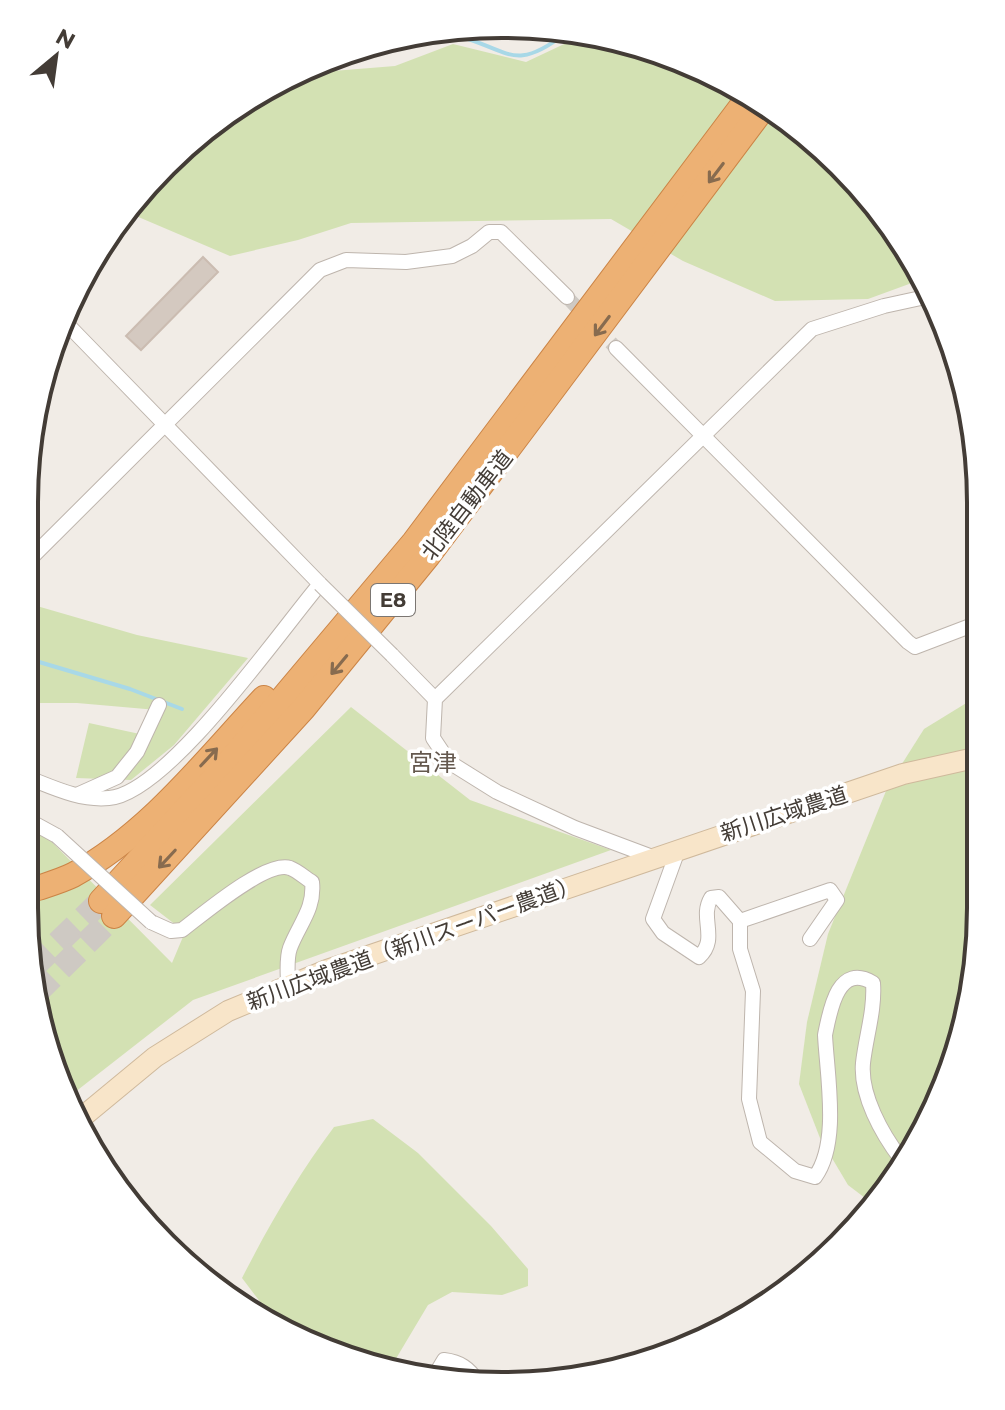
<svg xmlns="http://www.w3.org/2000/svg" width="1005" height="1410" font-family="Montserrat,'Noto Sans JP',sans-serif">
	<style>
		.green { fill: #d3e1b3 }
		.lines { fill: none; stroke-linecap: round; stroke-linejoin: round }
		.stream { stroke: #a8d8e7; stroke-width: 4 }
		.building { fill: #d4c9c0; stroke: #cbbcb1; stroke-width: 2 }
		.street-tunnel { stroke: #cec9c3; stroke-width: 14; stroke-dasharray: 14 7; stroke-linecap: butt }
		.highway-tunnel { stroke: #cec9c3; stroke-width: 24; stroke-dasharray: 24 12; stroke-linecap: butt }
		.street-casing { stroke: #beb5ad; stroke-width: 16 }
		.secondary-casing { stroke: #cfb99c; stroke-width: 22 }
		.highway-casing { stroke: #cb8446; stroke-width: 26 }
		.street { stroke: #fff; stroke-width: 14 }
		.secondary { stroke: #f8e5c9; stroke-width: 20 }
		.highway { stroke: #edb174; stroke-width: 24 }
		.street-bridge-casing { stroke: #beb5ad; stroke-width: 16; stroke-linecap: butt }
		.street-bridge { stroke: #fff; stroke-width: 14 }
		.oneway { stroke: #876b4f }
		.labels { text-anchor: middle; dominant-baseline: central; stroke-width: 7; stroke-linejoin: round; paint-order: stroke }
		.shield { fill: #fff; stroke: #7b7672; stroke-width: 2 }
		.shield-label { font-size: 20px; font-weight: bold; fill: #433c36 }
		.street-label { font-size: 22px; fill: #433c36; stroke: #fff }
		.neighbourhood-label { font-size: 24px; fill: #64584e; stroke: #fff }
		.rim { fill: none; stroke: #433c36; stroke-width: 4 }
	</style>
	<rect width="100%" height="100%" fill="#f1ece6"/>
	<g class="green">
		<polygon points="579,37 715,74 863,187 920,280 868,299 775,301 683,261 611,219 351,223 298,240 230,256 129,213 187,142 308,73 395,66 453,44 526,62"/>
		<polygon points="30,604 137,635 248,658 174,745 131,780 76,778 89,723 149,736 157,710 77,703 28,703"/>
		<polygon points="978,699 980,938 932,1119 869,1201 848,1185 820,1138 799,1084 807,1022 828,934 888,786 924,729 968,702"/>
		<polygon points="351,707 470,800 611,850 193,1000 70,1096 40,1032 24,910 34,905 39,854 25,851 26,816 172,963 185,932 150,905"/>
		<path d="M373,1119L418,1153L491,1226L528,1269V1286L502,1295L452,1292L428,1305L391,1367L316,1344L261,1303L242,1278C269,1225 298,1175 334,1127Z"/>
	</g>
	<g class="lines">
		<g class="stream">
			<path d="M455,35C509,49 513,74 566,33"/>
			<polyline points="29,659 130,689 182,709"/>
		</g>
	</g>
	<polygon class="building" points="203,257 218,272 141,350 126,336"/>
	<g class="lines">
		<polyline class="street-tunnel" points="567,297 616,348"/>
		<g class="highway-tunnel">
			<polyline points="32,968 101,901"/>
			<polyline points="35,994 114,916"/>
		</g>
		<defs>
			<g id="street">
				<polyline points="616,348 908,642 915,647 978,623"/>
				<polyline points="30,559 320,270 346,260 406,262 452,256 472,246 489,232 501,232 567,297"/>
				<polyline points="392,655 435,699"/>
				<path d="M26,777C52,787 80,801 109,798C167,794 280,631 320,584L66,323"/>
				<polyline points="79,794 117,777 137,752 159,705"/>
				<polyline points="26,819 57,836"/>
				<path d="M678,850L653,919L663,933L699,957C719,939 699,918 711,898L719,897L740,921V949L753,991L749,1099L760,1142L795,1171L815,1177C840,1143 827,1076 825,1035C830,1010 838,962 873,983C875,1010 866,1036 863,1063C860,1095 882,1134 901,1159"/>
				<polyline points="655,858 575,828 497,792 449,762 433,738 435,699 812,329 884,306 930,296"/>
				<polyline points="740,921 830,890 837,900 810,939"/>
				<path d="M151,922L171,931L182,930C202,915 266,860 290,868C298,871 305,878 312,882C315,909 299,924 290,948C286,959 288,974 288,986"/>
				<path d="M432,1380L444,1360C460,1362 469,1368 478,1382"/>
			</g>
			<polyline id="secondary" points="80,1119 155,1057 228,1011 327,970 903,774 979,757"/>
			<g id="highway">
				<path d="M38,888C50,884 63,880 73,875C149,834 206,760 264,698"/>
				<polyline points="101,901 228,763 414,542 747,99"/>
				<polyline points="114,916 303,709 428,556 762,110"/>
			</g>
		</defs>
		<use href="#street" class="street-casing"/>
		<use href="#secondary" class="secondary-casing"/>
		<use href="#highway" class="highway-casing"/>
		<use href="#street" class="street"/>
		<use href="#secondary" class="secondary"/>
		<use href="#highway" class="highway"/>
		<defs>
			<g id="street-bridge">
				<polyline points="320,584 392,655"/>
				<polyline points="57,836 151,922"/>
			</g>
		</defs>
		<use href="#street-bridge" class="street-bridge-casing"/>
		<use href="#street-bridge" class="street-bridge"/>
	</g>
	<defs><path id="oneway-shaft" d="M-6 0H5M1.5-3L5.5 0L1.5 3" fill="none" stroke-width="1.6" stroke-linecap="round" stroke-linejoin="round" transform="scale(2)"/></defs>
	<g class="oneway">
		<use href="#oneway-shaft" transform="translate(716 173) rotate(127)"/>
		<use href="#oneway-shaft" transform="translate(602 326) rotate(127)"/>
		<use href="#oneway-shaft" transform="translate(339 665) rotate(130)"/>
		<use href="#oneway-shaft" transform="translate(209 757) rotate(-47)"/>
		<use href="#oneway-shaft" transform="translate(167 859) rotate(133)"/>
	</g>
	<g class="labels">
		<rect class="shield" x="371" y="584" width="44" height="32" rx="6"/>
		<g class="shield-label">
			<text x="393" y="600">E8</text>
		</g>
		<g class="street-label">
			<text transform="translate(467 505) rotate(-52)">北陸自動車道</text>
			<text transform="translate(784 814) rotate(-18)">新川広域農道</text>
			<text transform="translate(413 943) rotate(-20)">新川広域農道（新川スーパー農道）</text>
		</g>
		<g class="neighbourhood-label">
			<text x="433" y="762">宮津</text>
		</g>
	</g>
	<path d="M0 0H1005V1410H0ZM502 38H503A464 464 0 0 1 967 502V908A464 464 0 0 1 503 1372H502A464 464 0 0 1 38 908V502A464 464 0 0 1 502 38Z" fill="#fff" fill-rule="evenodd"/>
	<path class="rim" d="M502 38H503A464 464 0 0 1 967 502V908A464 464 0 0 1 503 1372H502A464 464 0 0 1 38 908V502A464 464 0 0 1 502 38Z"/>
	<g transform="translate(56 56) rotate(29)" stroke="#ffffff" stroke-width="6" paint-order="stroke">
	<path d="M0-6L14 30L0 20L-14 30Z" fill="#433c36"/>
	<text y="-12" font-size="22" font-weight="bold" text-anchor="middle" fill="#433c36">N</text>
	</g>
</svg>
